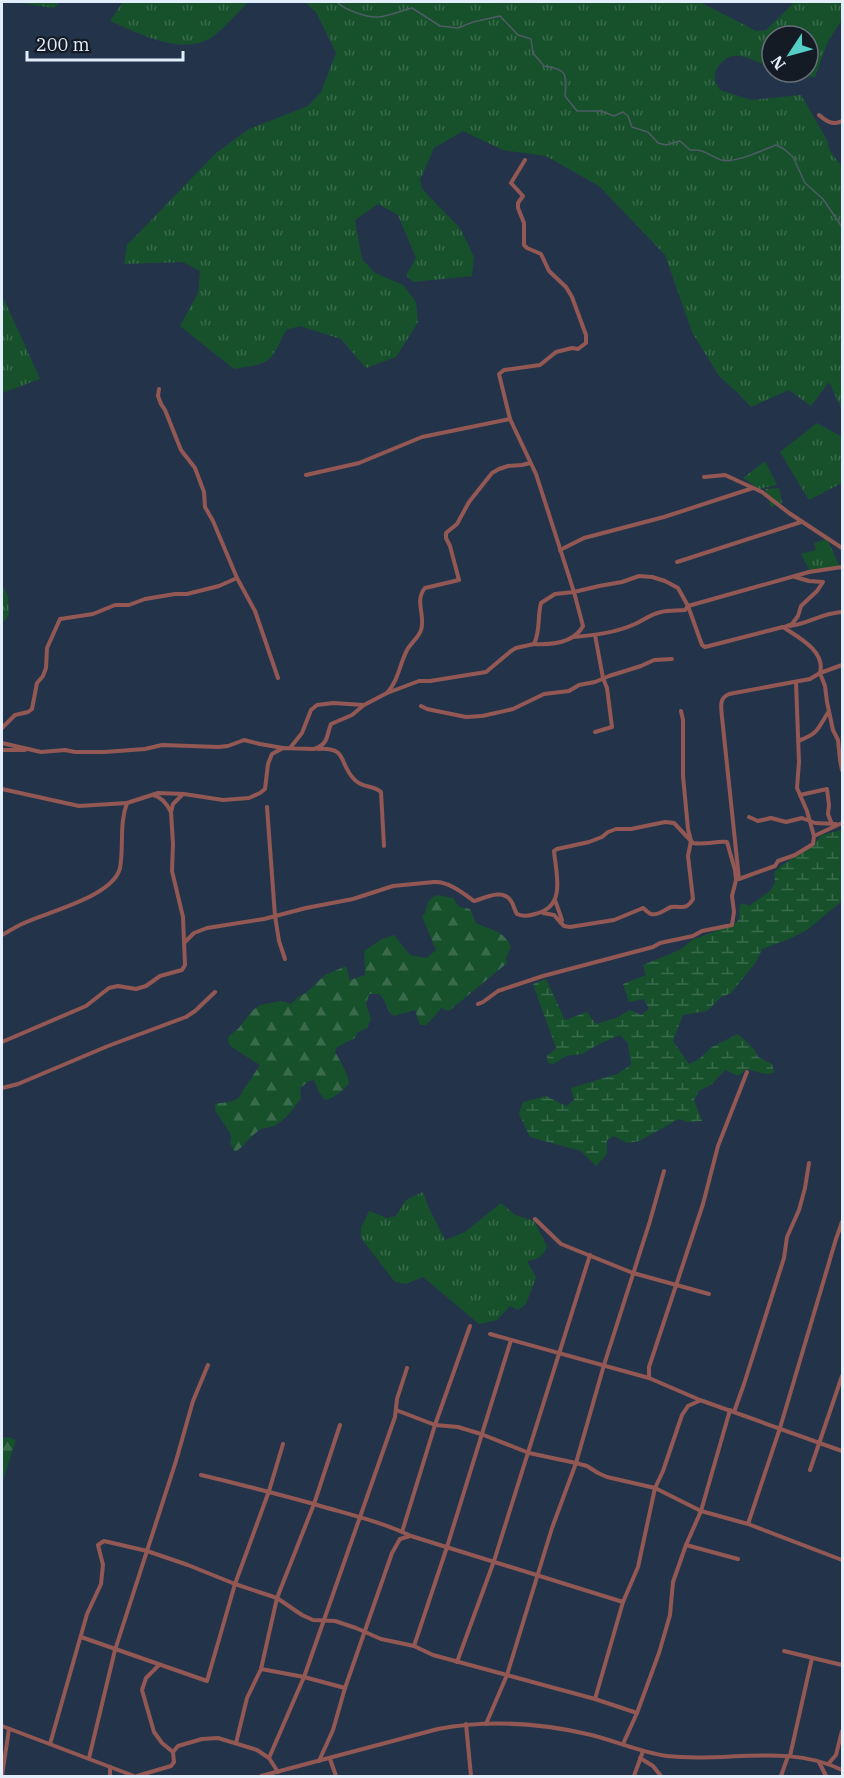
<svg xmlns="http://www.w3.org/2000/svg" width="844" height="1778" font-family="'IBM Plex Serif',serif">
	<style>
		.grass { fill: url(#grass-tufts) }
		.forest { fill: url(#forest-firs) }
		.wetland { fill: url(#wetland-marsh) }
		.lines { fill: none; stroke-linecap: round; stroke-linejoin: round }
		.stream { stroke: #4e5c64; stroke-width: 1.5 }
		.street { stroke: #935853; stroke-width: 4 }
	</style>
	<defs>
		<pattern id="grass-tufts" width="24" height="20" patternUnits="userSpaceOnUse" patternTransform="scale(1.5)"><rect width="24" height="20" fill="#17512c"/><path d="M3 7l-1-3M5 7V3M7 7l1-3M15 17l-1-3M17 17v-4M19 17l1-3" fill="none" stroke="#396a4c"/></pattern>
		<pattern id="forest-firs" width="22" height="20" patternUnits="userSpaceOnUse" patternTransform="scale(1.5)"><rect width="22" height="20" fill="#17512c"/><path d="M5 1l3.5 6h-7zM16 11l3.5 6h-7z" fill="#396a4c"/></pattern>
		<pattern id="wetland-marsh" width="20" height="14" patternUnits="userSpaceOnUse" patternTransform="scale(1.5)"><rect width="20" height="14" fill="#17512c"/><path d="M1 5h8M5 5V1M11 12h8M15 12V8" fill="none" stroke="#396a4c"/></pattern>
	</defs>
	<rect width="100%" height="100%" fill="#23344a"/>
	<g class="grass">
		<polygon points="14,2 60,2 54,8"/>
		<path d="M123,2H248C238,12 227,25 215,35C186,58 140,34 110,21Z"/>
		<path d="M305,2H700L756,31L766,30L795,2H842V20L828,41L815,77L789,75L782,72H808V36H772V68C762,64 751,58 741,56C727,53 712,68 715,82C715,82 720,90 720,90L751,100L801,95L827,140L830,151L842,167V410L829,382L811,406L789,390L751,407L737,392L719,376L692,332L665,255L599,186L546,156L503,150L463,131L434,148L420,180L422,189L460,228L474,257L472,276L413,282L406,275L416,258L398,215L378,204L355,220L362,259L375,273L403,285L416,302L418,322L396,357L366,368L341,339L300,326L286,330C269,364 272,363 234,369L180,326L198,293L200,271L183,262L124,264L127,245L216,153L249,129L308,106L321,92L336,53L316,12Z"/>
		<polygon points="2,295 40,379 2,393"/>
		<polygon points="817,423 842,437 842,483 809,500 780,452"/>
		<polygon points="765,461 777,485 759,489 743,478"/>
		<polygon points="779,488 782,503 771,507 765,489"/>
		<polygon points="827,539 840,567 810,571 801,554 816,550 814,543"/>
		<polygon points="2,584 8,596 9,614 2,624"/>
		<path d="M423,1192L428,1206L445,1240L465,1232L501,1203L515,1215L534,1221L547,1246C543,1257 538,1259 527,1261L536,1277L526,1304L518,1310L510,1306L497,1320L479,1324L423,1277L406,1284L395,1282L361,1238V1228L369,1211L387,1218L396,1216L406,1200Z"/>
	</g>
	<g class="forest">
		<path d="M436,895L453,898L459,907L470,909L476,923C491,931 503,929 511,947L506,958L507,963L449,1011L440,1008V1010L426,1025H420L415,1010L394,1016C386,1011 387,1000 379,994H369L366,1004L371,1019L367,1028L358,1032L355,1038L337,1047L335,1052C341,1062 347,1072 349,1083C344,1090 333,1099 325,1100L319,1092L314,1080L309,1081L300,1088L301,1099C293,1108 285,1121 274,1126C269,1128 264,1127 260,1130C250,1136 245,1146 235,1152L230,1143L231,1138L230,1133L215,1110V1104C225,1102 239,1103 242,1092L260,1065L230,1046L228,1041L229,1036L238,1029L252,1011L260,1005L281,1001L291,1004L298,997L306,993L325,975L346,966L350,980L365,975L364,951L382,939L394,935L410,955L427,958L436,950L422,916L425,913L428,902Z"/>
		<polygon points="8,1437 16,1440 2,1483 2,1438"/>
	</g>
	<path class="wetland" d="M842,830V901L807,930L789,939L762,949L756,962L731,993L721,997L707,1011L683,1015L673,1041L689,1064L699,1059L712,1047L738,1034L754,1049L758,1057L772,1064L774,1073L765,1074L747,1069L738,1076L725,1070L712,1084L699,1091L694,1100L702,1121L688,1122L679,1119L639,1141L627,1143L614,1136L607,1140V1154L596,1166L581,1151L530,1137L519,1114L523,1102L546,1096L566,1106L574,1100L571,1088L617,1074L631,1065L628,1043L620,1035L599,1044L582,1054L566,1056L553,1064L548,1063L547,1056L556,1048L533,984L546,979L565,1020L587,1012L596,1024L616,1018L630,1010L641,1015L649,1009L644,999L629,1002L623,984L646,975L643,965L680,950L692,940L736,923L739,919L740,905L744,903L749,906L770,891L775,883L774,873C787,857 810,854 821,835Z"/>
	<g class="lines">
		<path class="stream" d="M337,2C343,9 367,18 378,17C389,16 401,11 412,8L440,26L458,28L473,22L500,16L518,35L531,39L533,53L544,66C567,69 567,74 565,96L577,111H601L614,116L623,112L628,116L632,127L648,132L658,143L666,145L680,141L690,150C706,149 707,155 721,160C734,164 763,150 776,145L784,149L793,157L805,183L823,199L842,227"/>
		<g class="street">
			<path d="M819,115C826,121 833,126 842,121"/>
			<polyline points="159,389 158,396 161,404 165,410 181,450 195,468 204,492 205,507 213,521 237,578 255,611 278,678"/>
			<path d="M510,419L536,474L574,592L555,594L541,603C537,618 541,629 534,644C552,645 574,643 583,626L574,592L599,586L622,582L639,576L652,577L665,581L678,588L688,606L702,645L705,647L783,627C798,637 826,651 820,673L810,679L729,694C719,698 721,707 722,717L739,879"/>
			<polyline points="306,475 359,463 422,437 510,419 499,374 504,370 540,365 556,352 572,348 578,349 586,343 586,335 572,297 566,287 549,271 541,254 527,248 524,245 524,223 518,208 518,203 523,196 511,183 525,160"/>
			<polyline points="704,477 725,475 762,492 789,513 842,548"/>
			<polyline points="560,550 584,538 664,517 753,488"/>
			<polyline points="677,562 801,522"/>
			<path d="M790,626C810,623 822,613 842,612"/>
			<polyline points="784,627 792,624 798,616 801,606 817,591 823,582 809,581 795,577"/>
			<polyline points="595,635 603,678 607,688 612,727 595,732"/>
			<path d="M573,637C595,635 615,633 635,624C644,620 651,614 661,612C669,610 677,611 685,610L688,606L809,572L842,567"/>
			<polyline points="842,665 820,673 825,686 827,702 833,730 838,740 840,760 842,770"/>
			<polyline points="796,682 799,762 797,788 807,811 814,836"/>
			<path d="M387,693C399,679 399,666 407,650C411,643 419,637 421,630C426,616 414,601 425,588L459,580L450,546L446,538V533L457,524L469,502L492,473L499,469L508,466L522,465L530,463"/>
			<polyline points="364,705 387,693 419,681 430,681 486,672 511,651 516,648 534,644"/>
			<polyline points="421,706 427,709 466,717 482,716 513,709 544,694 569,691 579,685 595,682 609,676 641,666 654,660 672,659"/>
			<polyline points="2,728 15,715 28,712 32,709 37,683 43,676 46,668 47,648 60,619 93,614 115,605 129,605 145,599 175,594 187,594 219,586 237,578"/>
			<path d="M798,741C820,733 817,729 829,711"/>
			<polyline points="2,743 41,752 65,750 75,752 104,752 145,749 162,745 218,747 228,746 244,740 260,744 283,748"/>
			<path d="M318,749C349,747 338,764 355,780C362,788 373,785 381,792L384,846"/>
			<polyline points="2,750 25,750"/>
			<path d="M2,789L79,806L127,803L158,793L184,794L223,800L249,798L260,793L265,789L268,764L272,754L283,748L314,749C329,744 326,736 331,724L352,715L364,705L333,703L317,705L311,710L302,733L290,748"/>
			<path d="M153,795C162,797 167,804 171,812"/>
			<polyline points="800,795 827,789 829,805 828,814 831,822"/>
			<polyline points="267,807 275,916 279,941 285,959"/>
			<polyline points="749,817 758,821 771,818 786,822 802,818 815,823 836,824"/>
			<polyline points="739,879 775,866 778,861 795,855 813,844 814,836 842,823"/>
			<polyline points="543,913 554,915 561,923 562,920 555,900"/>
			<path d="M561,923L564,926L570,927L614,920L643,908C646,910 648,913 651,914C659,916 665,909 671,907C681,905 685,912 693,899L688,856L691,841L688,829L683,776V720L681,711"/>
			<path d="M2,935C8,932 15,927 22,924C46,912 113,897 120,868C124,846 119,824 127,803"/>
			<path d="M184,943L194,933L207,928L264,919L306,908L353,899L393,886L434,882C448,881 463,893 474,901C485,898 503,888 511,901C514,905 514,910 517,914C524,917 529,916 535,914C567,907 556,874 554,851L557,849L589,842L602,837L608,832L616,829H631L665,822L674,823L693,843C704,845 716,841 727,842L735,870L736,880L732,896L734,912L732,925L702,931L693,936L660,943L653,947L543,976L498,991L483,1002L478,1004"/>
			<polyline points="2,1042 86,1006 109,988 118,986 136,989 146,986 160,976 182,970 185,965 183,917 172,871 173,844 171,812 173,804 183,794"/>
			<polyline points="2,1088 18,1084 108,1046 186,1017 195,1011 215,992"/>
			<polyline points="535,1219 561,1244 633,1273 709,1294"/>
			<polyline points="490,1334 649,1378 700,1400 842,1451"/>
			<polyline points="649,1378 649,1367 703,1204 718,1146 747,1072"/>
			<polyline points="396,1410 435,1425 458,1427 481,1434 529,1453 576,1463 587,1466 598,1473 607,1477 655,1488 701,1511 748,1524 842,1560"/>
			<polyline points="734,1412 744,1384 784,1258 787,1237 799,1210 805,1188 809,1163"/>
			<polyline points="810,1470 842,1376"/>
			<path d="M201,1475C239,1484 277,1494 314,1504C347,1514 380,1521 411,1536L623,1602"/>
			<polyline points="748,1524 780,1428 836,1239 842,1222"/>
			<polyline points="402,1532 435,1425 470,1326"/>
			<polyline points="686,1545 738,1559"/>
			<polyline points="81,1637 207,1681 235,1584 269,1491 283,1444"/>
			<polyline points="414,1646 447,1547 511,1340"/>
			<polyline points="784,1651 842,1665"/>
			<polyline points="457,1662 494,1561 590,1255"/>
			<polyline points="159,1665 146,1678 142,1690 154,1732 162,1743 173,1752"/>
			<polyline points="261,1669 304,1677 345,1688"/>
			<polyline points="595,1699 623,1602 638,1567 655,1488 663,1471 682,1415 688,1406 699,1401"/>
			<polyline points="466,1724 471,1776"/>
			<polyline points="486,1724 507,1675 552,1528 576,1463 604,1365 650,1221 664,1171"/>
			<polyline points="2,1726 134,1776"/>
			<polyline points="236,1743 247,1698 261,1669 277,1598 314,1504 340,1425"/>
			<polyline points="50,1744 87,1614 101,1584 103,1565 98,1545 104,1541 147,1551 188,1565 235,1584 277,1598 302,1615 313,1620 335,1621 356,1628 381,1639 414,1646 433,1655 595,1699 637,1713"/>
			<polyline points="623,1744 637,1713 659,1653 670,1615 673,1582 686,1545 701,1511 730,1410"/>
			<polyline points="790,1756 812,1658"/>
			<polyline points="89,1758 115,1650 176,1461 193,1401 208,1365"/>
			<polyline points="269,1758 304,1677 395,1417 397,1399 407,1368"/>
			<polyline points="640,1758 653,1766 661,1776"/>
			<polyline points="330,1759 336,1776"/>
			<polyline points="319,1761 333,1730 345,1688 392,1553 400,1539 410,1536"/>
			<polyline points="819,1762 826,1776"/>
			<polyline points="829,1763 836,1755 842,1731"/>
			<polyline points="110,1767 110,1776"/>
			<polyline points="2,1776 9,1729"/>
			<polyline points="137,1776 171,1766 174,1762 173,1752 178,1746 202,1739 218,1738 257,1750 269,1758 278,1772"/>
			<path d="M261,1776L438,1729C486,1720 539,1723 587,1734C614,1740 639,1752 667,1756C725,1763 787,1743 842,1770"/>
			<polyline points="634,1776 643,1751"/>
			<polyline points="781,1776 788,1756"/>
		</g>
	</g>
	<rect width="844" height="1778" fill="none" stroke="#e3eefd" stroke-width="6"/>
	<g transform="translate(790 54) rotate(234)"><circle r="28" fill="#141b25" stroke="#676f7b" stroke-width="1.5"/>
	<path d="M0-4.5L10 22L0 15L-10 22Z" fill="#55cec6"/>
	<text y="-9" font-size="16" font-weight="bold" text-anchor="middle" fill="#e3eefd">N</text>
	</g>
	<path d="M27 51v9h156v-9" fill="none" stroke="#e3eefd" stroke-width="3"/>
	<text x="36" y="51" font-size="18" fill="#e3eefd" stroke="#141b25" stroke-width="4.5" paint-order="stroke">200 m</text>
</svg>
